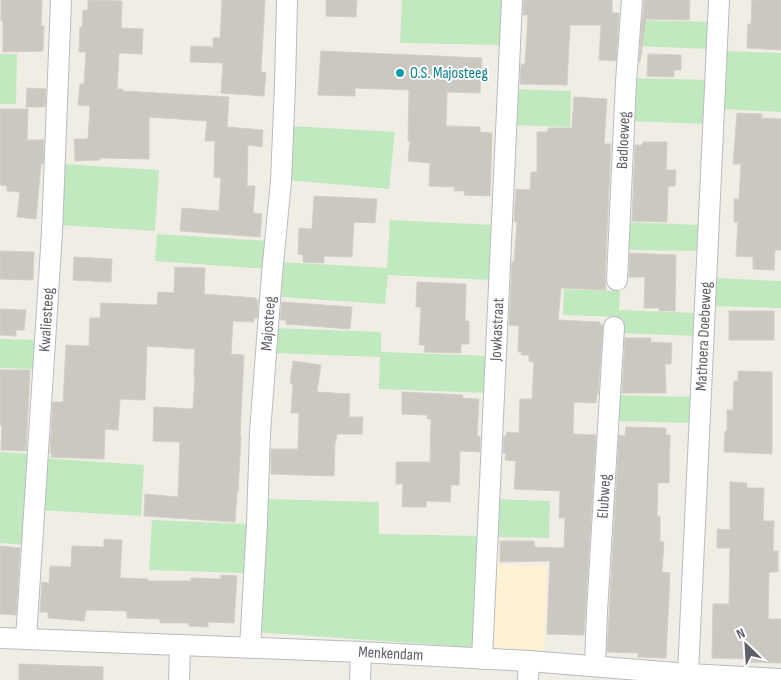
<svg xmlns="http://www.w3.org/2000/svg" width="781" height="680" font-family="'Sofia Sans Condensed',sans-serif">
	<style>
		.green { fill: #c1e9c0 }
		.sand { fill: #fdf2d3 }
		.building { fill: #cbc8c2; stroke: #d5cfc3 }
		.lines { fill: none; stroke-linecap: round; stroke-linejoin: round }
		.street-casing { stroke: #b8bbc0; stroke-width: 22 }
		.street { stroke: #fff; stroke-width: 20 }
		.culture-dot { fill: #0f9aa8; stroke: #fff; stroke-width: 2 }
		.labels { text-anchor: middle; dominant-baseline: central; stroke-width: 4; stroke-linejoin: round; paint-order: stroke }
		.culture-label { font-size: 16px; fill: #0d838f; stroke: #fff; text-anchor: start }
		.street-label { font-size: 16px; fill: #5d6167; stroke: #fff }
	</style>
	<rect width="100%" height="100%" fill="#f0ede5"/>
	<g class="green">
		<polygon points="402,0 506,0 504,45 400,43"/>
		<polygon points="635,20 712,22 710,49 633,46"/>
		<polygon points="724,51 781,53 781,112 721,109"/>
		<polygon points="0,54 17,54 16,104 0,104"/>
		<polygon points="631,78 711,80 707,124 628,121"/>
		<polygon points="513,89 571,91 570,127 511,125"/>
		<polygon points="292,126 395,132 389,189 287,180"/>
		<polygon points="64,164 159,170 155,231 59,225"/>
		<polygon points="390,220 495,225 492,280 388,275 385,304 280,297 283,262 387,268"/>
		<polygon points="624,222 702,225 700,251 623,250"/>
		<polygon points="157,234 270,241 268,269 155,261"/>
		<polygon points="715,278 781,281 781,308 713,306"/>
		<polygon points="564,289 620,291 619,310 697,313 696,336 618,333 619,317 563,315"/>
		<polygon points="273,328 381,332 381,352 491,356 489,393 379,389 380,357 271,353"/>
		<polygon points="0,339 39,340 38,369 0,368"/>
		<polygon points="613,395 695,397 694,423 612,421"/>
		<polygon points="0,452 33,454 27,545 0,543"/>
		<polygon points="43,458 144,465 141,516 39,510"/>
		<polygon points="264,499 379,502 379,534 482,536 475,645 468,647 256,632"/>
		<polygon points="498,499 550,501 549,538 496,537"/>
		<polygon points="152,520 247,524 244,573 149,570"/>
	</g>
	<polygon class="sand" points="491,565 547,566 544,653 499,649 494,647 492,643"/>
	<g class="building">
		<polygon points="1,0 42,0 41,26 44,26 43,51 3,52 3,21 1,21"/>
		<polygon points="88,0 122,1 121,28 143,29 142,54 119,53 117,89 123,89 123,91 229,97 227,127 263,130 262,147 248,145 247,186 255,186 253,213 262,214 260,237 180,231 182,208 219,211 221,178 214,177 215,141 205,141 207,121 149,117 149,159 100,158 100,160 75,161 74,139 88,139 90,106 78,105 80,84 84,84 86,52 79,52 80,27 82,27 83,10 88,10"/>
		<polygon points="222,0 265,0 261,72 266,73 264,96 221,93 223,63 190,62 191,46 213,47 213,38 220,38"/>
		<polygon points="326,0 357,0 356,17 326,16"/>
		<polygon points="524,0 612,0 612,13 619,13 616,61 599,60 601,25 570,25 567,85 520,84 521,64 525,64 528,15 523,15"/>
		<polygon points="644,0 690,0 689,20 646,19 640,62 639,62"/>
		<polygon points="752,0 781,0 781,50 747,48 748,24 751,24"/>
		<polygon points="321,51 482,58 480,93 447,92 446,126 480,127 480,132 492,133 490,196 464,195 465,191 454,191 455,187 429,186 430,163 408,161 410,141 408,141 409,90 355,88 355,96 318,95"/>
		<polygon points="648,54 681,55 681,70 674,70 674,77 647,76"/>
		<polygon points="27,88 46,89 45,107 26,107"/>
		<polygon points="574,97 607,99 604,144 611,144 605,279 606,290 561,288 558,320 600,322 599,324 603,325 598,394 597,394 596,403 574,402 573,434 596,435 584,635 547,634 550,561 500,562 500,541 534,541 535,547 564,548 565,518 559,518 560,491 514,489 516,461 505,460 506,453 503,453 504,436 506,436 507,432 519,433 520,399 532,399 534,362 529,361 529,355 521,355 522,352 518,352 519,326 509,325 512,262 514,262 517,222 514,222 516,189 530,190 531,172 537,172 537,132 548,132 548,128 572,128"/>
		<polygon points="0,109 28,109 27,140 44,140 43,164 41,164 36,219 17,217 20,192 7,191 7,186 0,185"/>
		<polygon points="737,113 762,114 761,118 781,119 781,250 775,250 774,270 753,269 753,257 736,256 738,222 734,222 734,199 739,199 741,164 733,164"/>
		<polygon points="643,142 667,142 666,170 676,170 675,186 668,186 667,222 632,221 635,145 642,145"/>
		<polygon points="314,196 377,199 375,223 354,222 352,257 324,256 324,263 303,262 303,255 298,254 299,228 312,229"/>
		<polygon points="0,251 34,252 33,280 0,279"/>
		<polygon points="630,253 676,255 675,311 659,311 659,308 644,308 645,277 629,277"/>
		<polygon points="74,257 112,259 111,282 73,280"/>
		<polygon points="175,267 205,268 204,294 256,298 256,300 258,300 257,318 254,318 254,322 233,321 231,354 244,355 240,436 241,436 238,493 237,493 235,522 144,516 145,494 178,497 180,442 153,441 154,407 193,409 195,375 194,375 195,349 147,346 145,400 120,399 118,430 105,429 104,459 51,457 52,453 50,453 53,402 63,402 66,345 89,346 90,318 100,318 101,303 157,305 158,292 174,293"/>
		<polygon points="417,282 466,284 465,321 469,321 469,344 461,344 461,353 424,352 425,345 419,345 421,307 416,307"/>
		<polygon points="282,302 352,307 350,329 286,324 286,320 280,320"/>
		<polygon points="0,309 26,310 24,330 16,330 16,336 0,335"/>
		<rect x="729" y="311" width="45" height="29"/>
		<polygon points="625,338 651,338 650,342 672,343 671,364 665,364 666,393 622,393"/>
		<polygon points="293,361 321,365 317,392 350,394 349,417 363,417 362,434 337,434 336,441 335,441 334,476 271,474 271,449 298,449 299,413 291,413 293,384 290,383"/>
		<polygon points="0,370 30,370 26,451 1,450 2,426 0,425"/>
		<polygon points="738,371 772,372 772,454 724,452 725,431 727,431 727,410 733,410 734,381 738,381"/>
		<polygon points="402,392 463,395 462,398 479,399 477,436 480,436 480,452 460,451 459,485 451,485 450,502 426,501 426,507 402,507 403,484 396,484 396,462 430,462 431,419 427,419 427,415 402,414"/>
		<polygon points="626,427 666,428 666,435 670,435 669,483 658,483 657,516 660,516 660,542 664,542 662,572 670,573 666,658 638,657 638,653 607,652 619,435 625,436"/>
		<polygon points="730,482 747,483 747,488 764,488 763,521 774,521 773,551 778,551 778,572 769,572 768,619 781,619 781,663 746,662 747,659 712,658 713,604 729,604 730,548 717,548 717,529 730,530"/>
		<polygon points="104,539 122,540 120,578 148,579 148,581 191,581 191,578 221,579 221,575 237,576 234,623 208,622 208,627 189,626 189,623 160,623 160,619 127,618 127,611 86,610 84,621 48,618 48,612 40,612 42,582 49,583 50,566 71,567 72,546 104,547"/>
		<polygon points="0,546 20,548 16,615 0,614"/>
		<polygon points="19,664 103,667 103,680 19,680"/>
	</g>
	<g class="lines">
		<defs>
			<g id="street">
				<path id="s1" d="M617,280L626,81L632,0"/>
				<path id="s2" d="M0,638L361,652L529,661L688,674L781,679"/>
				<path id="s3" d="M26,639L52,232L61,0"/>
				<path id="s4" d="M250,648L257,523L260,432L272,274L281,181L285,85L287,0"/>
				<path id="s5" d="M482,659L512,0"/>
				<path id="s6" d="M595,666L597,612L614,327"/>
				<path id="s7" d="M688,674L719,0"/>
				<polyline points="179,680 180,645"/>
				<polyline points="360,680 361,652"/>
				<polyline points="528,680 529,661"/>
			</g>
		</defs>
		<use href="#street" class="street-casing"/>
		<use href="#street" class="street"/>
	</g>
	<circle class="culture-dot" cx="400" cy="73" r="5"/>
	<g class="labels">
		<g class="culture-label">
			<text x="410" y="73">O.S. Majosteeg</text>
		</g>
		<g class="street-label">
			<text stroke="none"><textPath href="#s1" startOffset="140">Badloeweg</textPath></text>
			<text stroke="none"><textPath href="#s3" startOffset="320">Kwaliesteeg</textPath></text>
			<text stroke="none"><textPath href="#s4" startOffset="325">Majosteeg</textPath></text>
			<text stroke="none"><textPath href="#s5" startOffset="330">Jowkastraat</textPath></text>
			<text stroke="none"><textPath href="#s7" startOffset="338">Mathoera Doebeweg</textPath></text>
			<text stroke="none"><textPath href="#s6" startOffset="170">Elubweg</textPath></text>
			<text stroke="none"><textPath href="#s2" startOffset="391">Menkendam</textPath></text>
		</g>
	</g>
	<g transform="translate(746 645) rotate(335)" stroke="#ffffff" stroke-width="4" paint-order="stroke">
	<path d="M0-4L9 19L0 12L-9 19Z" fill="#5d6167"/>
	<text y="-8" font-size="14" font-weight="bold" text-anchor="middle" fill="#5d6167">N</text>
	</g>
</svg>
